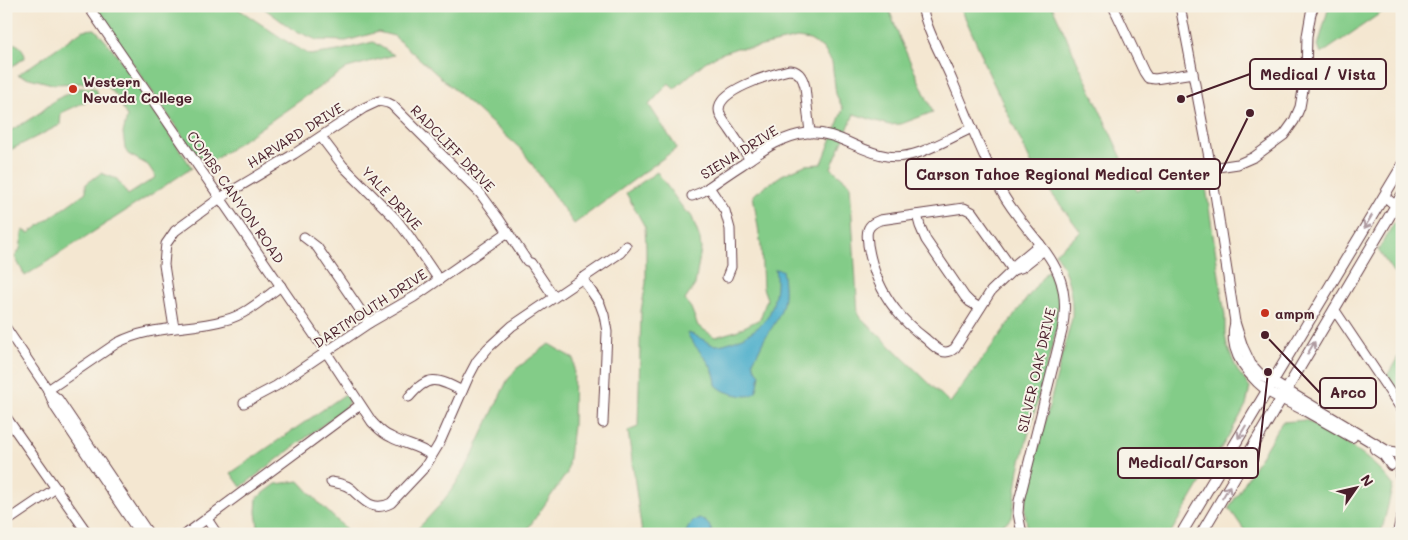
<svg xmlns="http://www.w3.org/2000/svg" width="1408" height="540" font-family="Mali,sans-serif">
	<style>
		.green { fill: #83cc88; stroke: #66765a }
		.water { fill: #4caecb; stroke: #4b667b }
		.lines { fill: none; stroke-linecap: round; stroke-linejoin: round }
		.minor-casing { stroke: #643d44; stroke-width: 11 }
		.major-casing { stroke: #643d44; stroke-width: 12 }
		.highway-casing { stroke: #643d44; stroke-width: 14 }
		.minor { stroke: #fff; stroke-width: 9 }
		.major { stroke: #fff; stroke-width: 10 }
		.highway { stroke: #fff; stroke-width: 12 }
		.oneway { stroke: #ae9aa0 }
		.poi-dot { fill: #c8321e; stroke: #f7f3e8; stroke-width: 2 }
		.labels { text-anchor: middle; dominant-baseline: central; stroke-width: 4; stroke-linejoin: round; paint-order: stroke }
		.poi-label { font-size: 14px; font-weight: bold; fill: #4a1f2b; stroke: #f7f3e8; text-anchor: start }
		.street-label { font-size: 14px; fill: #4a1f2b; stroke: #f7f3e8 }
		.leader { fill: none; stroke: #4a1f2b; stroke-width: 2 }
		.callout-dot { fill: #4a1f2b; stroke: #f7f3e8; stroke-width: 2 }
		.callout { fill: #f7f3e8; stroke: #4a1f2b; stroke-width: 2 }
		.callout-label { font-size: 15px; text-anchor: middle; font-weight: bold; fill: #4a1f2b }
	</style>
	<rect width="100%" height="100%" fill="#f7f3e8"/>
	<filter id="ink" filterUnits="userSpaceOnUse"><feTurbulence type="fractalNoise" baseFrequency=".02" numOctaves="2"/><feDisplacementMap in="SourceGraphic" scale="10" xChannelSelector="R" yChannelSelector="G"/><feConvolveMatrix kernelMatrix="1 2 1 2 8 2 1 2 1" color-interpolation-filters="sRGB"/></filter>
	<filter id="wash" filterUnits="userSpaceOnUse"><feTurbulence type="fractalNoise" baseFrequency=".0096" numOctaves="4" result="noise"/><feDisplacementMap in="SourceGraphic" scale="20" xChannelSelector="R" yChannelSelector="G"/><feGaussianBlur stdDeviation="1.12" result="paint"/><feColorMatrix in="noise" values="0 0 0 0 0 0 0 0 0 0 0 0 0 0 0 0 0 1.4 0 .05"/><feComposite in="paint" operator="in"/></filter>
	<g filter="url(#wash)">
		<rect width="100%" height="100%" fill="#f4e7d1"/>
		<g class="green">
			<polygon points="94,6 234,6 286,41 310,55 338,51 373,42 394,55 347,68 207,165 187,143"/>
			<polygon points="261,6 890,6 890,12 900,39 933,112 901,124 889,125 854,114 831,168 850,184 858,315 950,403 1047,271 1055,282 1057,286 1059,298 1058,324 1019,469 1012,518 990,534 642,534 628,431 638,427 641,311 646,283 646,248 645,227 626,193 657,172 685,211 689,213 692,217 700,239 701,249 695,285 685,300 691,308 698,326 715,337 736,331 760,319 767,299 763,288 761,246 753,195 782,175 805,165 821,164 823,161 843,109 836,94 832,62 823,48 810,40 797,38 753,48 737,48 720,54 705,62 674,89 669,83 649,105 677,148 574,224 522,150 394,36 378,32 346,41 317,40 292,29"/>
			<path d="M960,6H1052L1137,191L1197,162L1201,187H1206L1225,316V334L1227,346L1237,370L1250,387L1246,405L1238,420L1170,534H1028L1025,511L1027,491L1072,318C1073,294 1068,272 1055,253L1081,232L1036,173L982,59L983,58Z"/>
			<polygon points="1329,6 1391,6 1321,54 1318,46"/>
			<polygon points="95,29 115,52 192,168 25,276 15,257 20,249 23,230 29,233 86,192 86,184 101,173 117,179 128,195 156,177 148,165 128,154 125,149 123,133 127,117 117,96 105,85 82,83 52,84 18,75 83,30"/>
			<path d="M12,43C19,44 25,50 25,58L6,70V46Z"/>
			<polygon points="79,88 95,88 98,96 61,113 60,125 6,152 6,133 22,124 41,112 55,100"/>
			<polygon points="1401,221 1402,222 1402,285 1378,250 1394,223"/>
			<polygon points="549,344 574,359 573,426 567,473 524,534 413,534 440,505 455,485 468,464 507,381 516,369"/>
			<polygon points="1402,350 1402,397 1387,376"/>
			<polygon points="347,393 349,401 345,408 241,487 231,473"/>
			<path d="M1306,420C1338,439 1371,455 1393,485L1381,534H1247L1229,508L1282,422Z"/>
			<polygon points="299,481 320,504 351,534 259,534 256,512 257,498 276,484"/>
		</g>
		<g class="water">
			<path d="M775,269L782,270C787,297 784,312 768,333C762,342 759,352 753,361L755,368L760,374C757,395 756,399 734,394C726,392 723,391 716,385C715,362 697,353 687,333C691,334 695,335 698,337C704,339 709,345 716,345C730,345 760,330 767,318C775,306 778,282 775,269Z"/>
			<path d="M699,518C706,521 711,525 712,534H685C688,527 692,521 699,518Z"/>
		</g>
	</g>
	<g filter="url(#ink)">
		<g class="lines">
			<defs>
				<g id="minor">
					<path d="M88,6L326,352L372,422C378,428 383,434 391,437C405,445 417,445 431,455"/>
					<path d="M922,6C927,32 942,56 952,80C968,117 982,155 1001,191C1030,244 1076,261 1062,331L1019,501L1018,513L1022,534"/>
					<polyline points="1113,6 1144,72 1148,78 1155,79 1193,73"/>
					<polyline points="1180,6 1211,168 1235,322 1243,347 1251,364 1261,375 1272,382"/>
					<polyline points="321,137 343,166 396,219 409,236 439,280"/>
					<path d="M750,159C743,150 737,140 730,130C727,125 722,120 720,114C711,91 773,74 789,70C799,70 803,78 805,87L810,133"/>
					<polyline points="1211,168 1238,164 1254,157 1284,135 1294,121 1300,107 1306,73 1307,36 1311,13 1314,6"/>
					<polyline points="709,187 725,211 730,229 731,267 727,277"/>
					<path d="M692,196L702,192C716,182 729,173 743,164C763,150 782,136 807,133C836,130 859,152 887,156C915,161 947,139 972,128"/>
					<polyline points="1384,196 1396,206 1402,213"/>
					<polyline points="917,215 920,226 926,240 965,297 970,302 980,308"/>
					<polyline points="304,237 317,247 369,323"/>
					<polyline points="531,263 554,297"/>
					<path d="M1013,270L972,212L964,208L880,220C875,222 870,224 868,230C866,235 868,240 868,245C872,269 880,290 895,309C904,321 914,330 926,339C935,347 944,358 955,348L991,291L1013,270L1017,263L1040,244"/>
					<polyline points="1013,270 1021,268 1044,250"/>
					<polyline points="582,278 600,304 604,315 607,332 603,423"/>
					<polyline points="1334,309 1402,410"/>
					<path d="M1235,322C1227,351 1246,374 1267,391"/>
					<polyline points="6,328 48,390 55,407 140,534"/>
					<polyline points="174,328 164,265 165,253 166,244 175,231 220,198 294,154 364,108 379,101 388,103 392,105 480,193 499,219 527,261"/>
					<path d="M48,390L117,343C153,324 188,331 225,320C246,315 264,298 281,286"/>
					<polyline points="48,391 58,399 149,534"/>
					<path d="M409,397C428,374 437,378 462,391"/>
					<polyline points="244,403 276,386 369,323 414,297 508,232"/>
					<polyline points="6,417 88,534"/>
					<path d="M331,482C338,483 345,484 350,488C363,499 372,513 391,503L425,467L439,444L468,378L477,361L488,348L512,326L620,253L626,246"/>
					<polyline points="207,519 217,534"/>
					<polyline points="6,522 56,488"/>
					<polyline points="186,534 360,405"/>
				</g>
				<g id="major">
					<polyline points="1272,382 1387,451 1399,453"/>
					<polyline points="1267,391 1304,410 1352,437"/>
					<polyline points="1375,449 1384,455 1391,465"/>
					<polyline points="1181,534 1402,166"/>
					<polyline points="1201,534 1402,195"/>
				</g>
				<g id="highway">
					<polyline points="1401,475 1402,476"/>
					<polyline points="1399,534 1402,520"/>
				</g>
			</defs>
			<use href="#minor" class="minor-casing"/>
			<use href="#major" class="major-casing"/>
			<use href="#highway" class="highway-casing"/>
			<use href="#minor" class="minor"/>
			<use href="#major" class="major"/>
			<use href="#highway" class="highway"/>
		</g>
		<defs><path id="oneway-shaft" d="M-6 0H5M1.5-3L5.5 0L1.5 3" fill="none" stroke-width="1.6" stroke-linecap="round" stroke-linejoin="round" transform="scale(1.25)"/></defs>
		<g class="oneway">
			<use href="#oneway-shaft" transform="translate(1368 222) rotate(121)"/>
			<use href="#oneway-shaft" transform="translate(1311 348) rotate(-59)"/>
			<use href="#oneway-shaft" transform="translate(1242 432) rotate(121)"/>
			<use href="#oneway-shaft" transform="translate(1226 492) rotate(-59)"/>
		</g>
	</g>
	<g class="poi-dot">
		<circle cx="73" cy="89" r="5"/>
		<circle cx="1265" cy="313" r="5"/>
	</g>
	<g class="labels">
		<g class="poi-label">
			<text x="83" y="81">Western<tspan x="83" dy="16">Nevada College</tspan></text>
			<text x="1275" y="313">ampm</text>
		</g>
		<g class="street-label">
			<text transform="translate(295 135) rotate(-32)">HARVARD DRIVE</text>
			<text transform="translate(453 148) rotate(46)">RADCLIFF DRIVE</text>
			<text transform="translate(739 152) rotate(-32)">SIENA DRIVE</text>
			<text transform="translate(236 197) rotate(55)">COMBS CANYON ROAD</text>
			<text transform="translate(392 198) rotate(47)">YALE DRIVE</text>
			<text transform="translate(370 308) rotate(-33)">DARTMOUTH DRIVE</text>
			<text transform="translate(1036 370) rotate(-77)">SILVER OAK DRIVE</text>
		</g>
	</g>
	<path class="leader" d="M1181 99L1250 74M1250 113L1220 174M1265 335L1320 393M1268 372L1258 463"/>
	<g class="callout-dot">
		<circle cx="1181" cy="99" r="5"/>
		<circle cx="1250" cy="113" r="5"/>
		<circle cx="1265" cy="335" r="5"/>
		<circle cx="1268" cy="372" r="5"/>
	</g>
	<g class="callout">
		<rect x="1250" y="59" width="136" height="30" rx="5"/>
		<rect x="906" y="159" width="314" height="30" rx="5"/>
		<rect x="1320" y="378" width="56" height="30" rx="5"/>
		<rect x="1118" y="448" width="140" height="30" rx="5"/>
	</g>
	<g class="callout-label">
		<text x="1318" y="80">Medical / Vista</text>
		<text x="1063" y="180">Carson Tahoe Regional Medical Center</text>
		<text x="1348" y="398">Arco</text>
		<text x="1188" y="468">Medical/Carson</text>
	</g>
	<rect width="1408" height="540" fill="none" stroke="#f7f3e8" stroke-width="25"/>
	<g transform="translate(1356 488) rotate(56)" stroke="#f7f3e8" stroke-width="4" paint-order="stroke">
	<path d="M0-4L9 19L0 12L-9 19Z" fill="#4a1f2b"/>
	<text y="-8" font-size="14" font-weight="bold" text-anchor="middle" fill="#4a1f2b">N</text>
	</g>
</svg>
